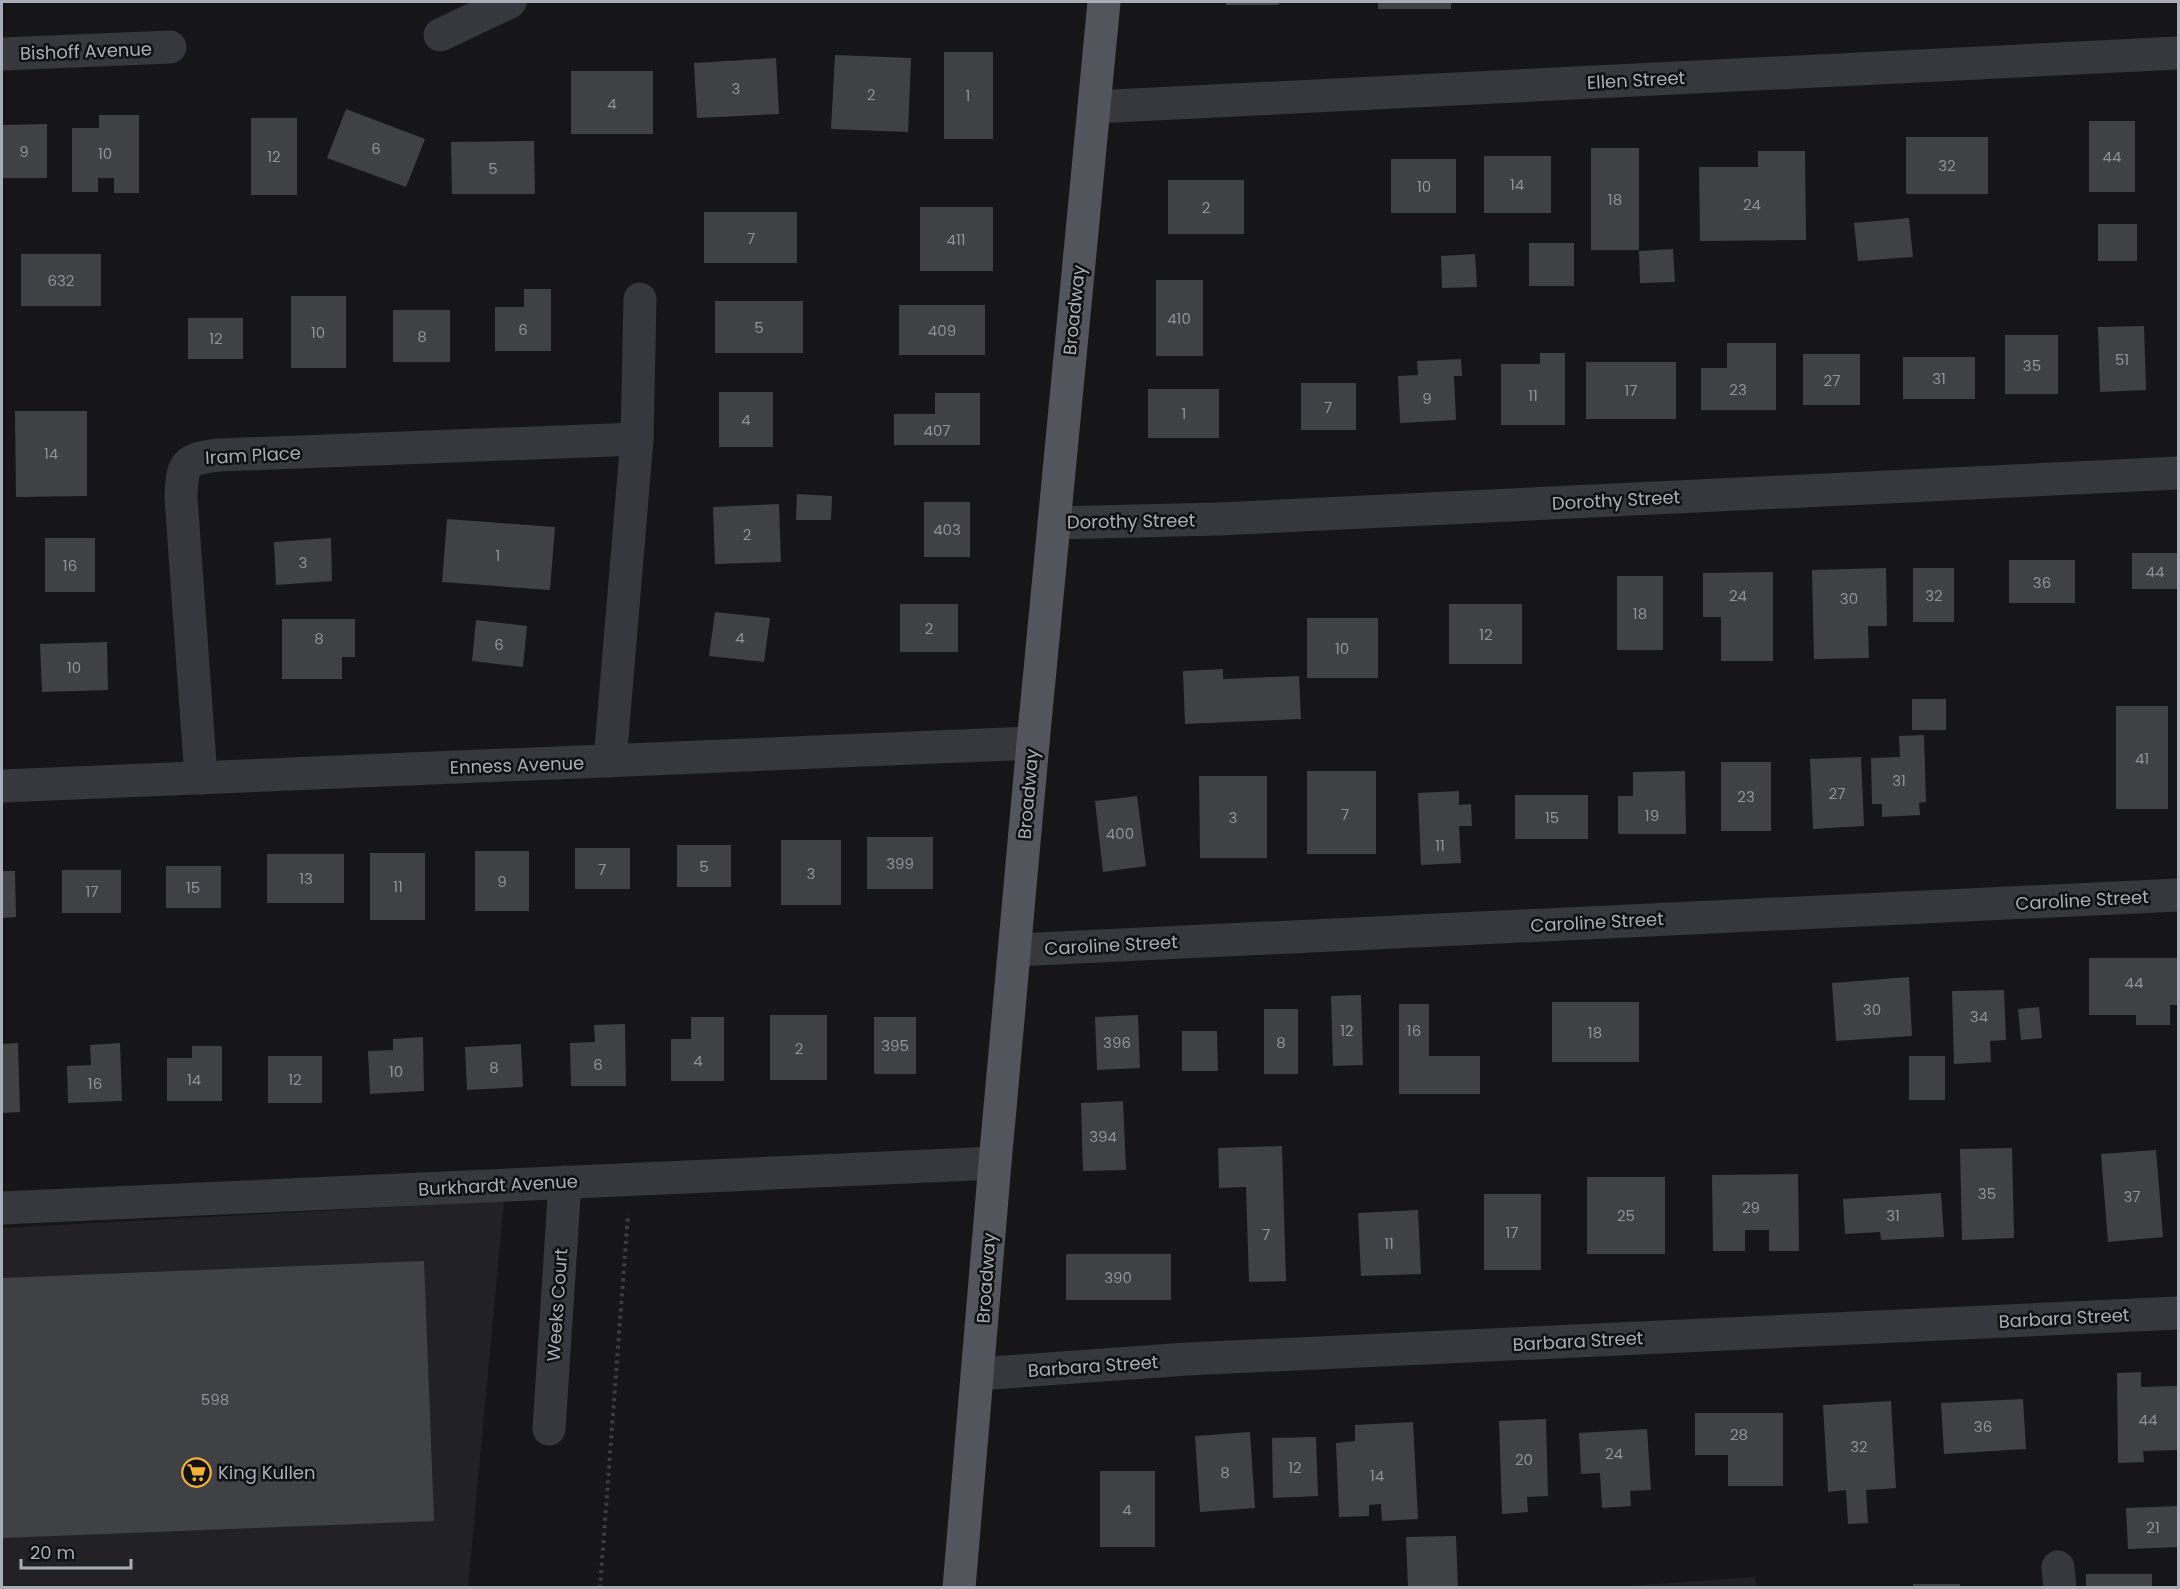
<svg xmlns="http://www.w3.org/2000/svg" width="2180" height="1589" font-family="Poppins,sans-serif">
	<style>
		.built { fill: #222225 }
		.building { fill: #404145 }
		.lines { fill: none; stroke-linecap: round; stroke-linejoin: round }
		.path { stroke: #3d3f44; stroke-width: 4; stroke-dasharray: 3 4.5; stroke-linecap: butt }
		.minor { stroke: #37383d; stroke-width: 33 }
		.major { stroke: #53555c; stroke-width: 33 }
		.labels { text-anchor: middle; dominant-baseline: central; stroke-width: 5; stroke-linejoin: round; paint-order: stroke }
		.number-label { font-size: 15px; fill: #8e929b }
		.street-label { font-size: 18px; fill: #a8adb8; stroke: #111113 }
		.poi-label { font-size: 18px; fill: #a8adb8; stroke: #111113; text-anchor: start }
	</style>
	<rect width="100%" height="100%" fill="#161618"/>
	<g class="built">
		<polygon points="504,1201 468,1587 2,1588 2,1228"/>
		<polygon points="1755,1577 1756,1587 1614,1587"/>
	</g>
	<g class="building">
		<rect x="1226" y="2" width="53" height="3"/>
		<rect x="1378" y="2" width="73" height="7"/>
		<rect x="944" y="52" width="49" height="87"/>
		<polygon points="835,55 911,58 908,132 831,129"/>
		<polygon points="776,58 779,114 697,118 694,63"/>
		<rect x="571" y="71" width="82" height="63"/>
		<polygon points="346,109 425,139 406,187 327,158"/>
		<polygon points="99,115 139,115 139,193 114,193 114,178 98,178 98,192 72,192 72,128 99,128"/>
		<rect x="251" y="118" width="46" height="77"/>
		<rect x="2089" y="121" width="46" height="71"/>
		<polygon points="47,124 47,178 2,178 2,125"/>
		<rect x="1906" y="137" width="82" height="57"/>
		<polygon points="534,141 535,194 452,194 451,142"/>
		<rect x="1591" y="148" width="48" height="102"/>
		<polygon points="1758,151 1805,151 1806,240 1700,241 1699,167 1758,167"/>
		<rect x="1484" y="156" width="67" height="57"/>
		<rect x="1391" y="159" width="65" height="54"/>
		<rect x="1168" y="180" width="76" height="54"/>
		<rect x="920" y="207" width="73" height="64"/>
		<rect x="704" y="212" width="93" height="51"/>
		<polygon points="1909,218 1913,257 1858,261 1854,223"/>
		<rect x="2098" y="224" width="39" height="37"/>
		<rect x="1529" y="243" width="45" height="43"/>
		<polygon points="1673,249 1675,282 1640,283 1639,251"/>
		<rect x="21" y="254" width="80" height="52"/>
		<polygon points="1475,254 1477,287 1442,288 1441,256"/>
		<rect x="1156" y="280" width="47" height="76"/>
		<polygon points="524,289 551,289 551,351 495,351 495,307 524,307"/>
		<rect x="291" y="296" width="55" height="72"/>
		<rect x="715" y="301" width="88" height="52"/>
		<rect x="899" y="305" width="86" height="50"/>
		<rect x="393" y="310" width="57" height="52"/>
		<rect x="188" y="318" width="55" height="41"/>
		<polygon points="2144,326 2146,390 2100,392 2098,327"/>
		<rect x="2005" y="335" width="53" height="59"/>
		<polygon points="1727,343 1776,343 1776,410 1701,410 1701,368 1727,368"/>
		<polygon points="1540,353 1565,353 1565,425 1501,425 1501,364 1540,364"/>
		<rect x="1803" y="354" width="57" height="51"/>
		<rect x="1903" y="357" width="72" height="42"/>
		<polygon points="1461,359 1462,376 1454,376 1456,420 1400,423 1398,376 1418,375 1417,361"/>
		<rect x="1586" y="362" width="90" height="57"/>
		<rect x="1301" y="383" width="55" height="47"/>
		<rect x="1148" y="389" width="71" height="49"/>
		<rect x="719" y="392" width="54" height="55"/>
		<polygon points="935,393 980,393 980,445 894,445 894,414 935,414"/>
		<polygon points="15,411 87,411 87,496 16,497"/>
		<polygon points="797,494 832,496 831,520 796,520"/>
		<rect x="924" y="502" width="46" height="55"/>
		<polygon points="779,504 781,562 715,564 713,507"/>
		<polygon points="447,519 555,527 550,590 442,582"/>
		<rect x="45" y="538" width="50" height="54"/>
		<polygon points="331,538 332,581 276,585 274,542"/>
		<rect x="2132" y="553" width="46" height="36"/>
		<rect x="2009" y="560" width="66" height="43"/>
		<polygon points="1886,568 1887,626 1868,626 1869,658 1814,659 1812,570"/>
		<rect x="1913" y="568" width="41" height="54"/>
		<polygon points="1773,572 1773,661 1721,661 1721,617 1703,617 1703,573"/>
		<rect x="1617" y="576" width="46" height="74"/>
		<rect x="900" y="604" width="58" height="48"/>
		<rect x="1449" y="604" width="73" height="60"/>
		<polygon points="715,612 770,618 764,662 709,656"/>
		<rect x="1307" y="618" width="71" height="60"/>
		<polygon points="282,619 355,619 355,657 342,657 342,679 282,679"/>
		<polygon points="476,620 527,626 523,667 472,661"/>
		<polygon points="107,642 108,690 42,692 40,644"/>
		<polygon points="1223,669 1223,679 1299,676 1301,719 1185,724 1183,671"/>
		<rect x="1912" y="699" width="34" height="31"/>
		<rect x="2116" y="706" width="52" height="103"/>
		<polygon points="1924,735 1926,802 1919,803 1920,815 1882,817 1882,804 1872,804 1871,758 1900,757 1899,736"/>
		<polygon points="1861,757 1864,826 1813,829 1810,759"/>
		<rect x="1721" y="762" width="50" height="69"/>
		<rect x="1307" y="771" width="69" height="83"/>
		<polygon points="1685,771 1686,834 1618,834 1618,796 1633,796 1633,772"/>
		<polygon points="1199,776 1267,776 1267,858 1200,858"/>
		<polygon points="1459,791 1459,805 1471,804 1472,826 1459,826 1461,863 1421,865 1418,793"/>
		<rect x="1515" y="795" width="73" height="44"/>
		<polygon points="1137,796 1146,866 1103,872 1095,801"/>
		<rect x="867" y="837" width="66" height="52"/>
		<rect x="781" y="840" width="60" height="65"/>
		<rect x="677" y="845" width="54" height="42"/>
		<rect x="575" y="848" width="55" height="41"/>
		<rect x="475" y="851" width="54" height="60"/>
		<rect x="370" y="853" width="55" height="67"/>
		<rect x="267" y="854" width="77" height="49"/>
		<rect x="166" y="866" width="55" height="42"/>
		<rect x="62" y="870" width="59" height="43"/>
		<polygon points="2,871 15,871 16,917 2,918"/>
		<polygon points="2089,958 2178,958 2178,1005 2170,1005 2170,1025 2136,1025 2136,1015 2089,1015"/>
		<polygon points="1909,977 1912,1036 1836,1041 1832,983"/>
		<polygon points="2004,990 2006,1040 1990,1041 1991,1062 1954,1064 1952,991"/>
		<polygon points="1361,995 1363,1065 1333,1066 1331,996"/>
		<rect x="1552" y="1002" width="87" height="60"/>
		<polygon points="1399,1004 1429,1004 1429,1056 1480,1056 1480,1094 1399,1094"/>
		<polygon points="2039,1007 2042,1038 2021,1040 2018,1009"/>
		<rect x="1264" y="1009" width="34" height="65"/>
		<rect x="770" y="1015" width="57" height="65"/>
		<polygon points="1138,1015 1140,1068 1097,1070 1095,1017"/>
		<polygon points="691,1017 724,1017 724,1081 671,1081 671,1039 691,1039"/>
		<rect x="874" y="1017" width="42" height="57"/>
		<polygon points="625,1024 626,1086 571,1086 570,1043 595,1042 594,1025"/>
		<polygon points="1182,1031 1217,1031 1218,1071 1182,1071"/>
		<polygon points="423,1037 424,1091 370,1094 368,1051 393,1050 393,1039"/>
		<polygon points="18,1043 20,1112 2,1113 2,1044"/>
		<polygon points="120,1043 122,1101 68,1103 67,1066 91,1065 90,1045"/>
		<polygon points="521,1044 523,1087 467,1090 465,1047"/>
		<polygon points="192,1046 222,1046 222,1101 167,1101 167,1058 192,1058"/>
		<rect x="268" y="1056" width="54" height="47"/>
		<rect x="1909" y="1056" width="36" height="44"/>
		<polygon points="1123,1101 1126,1170 1083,1171 1081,1103"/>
		<polygon points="1282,1146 1286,1281 1249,1282 1246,1187 1219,1188 1218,1148"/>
		<polygon points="2012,1148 2014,1238 1962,1240 1960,1149"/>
		<polygon points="2156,1150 2163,1237 2108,1242 2101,1154"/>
		<polygon points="1798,1174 1799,1251 1769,1251 1769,1230 1745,1230 1745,1251 1713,1251 1712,1175"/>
		<rect x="1587" y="1177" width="78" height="77"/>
		<polygon points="1941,1193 1944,1237 1881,1240 1880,1232 1845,1234 1843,1199"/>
		<rect x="1484" y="1194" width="57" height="76"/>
		<polygon points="1418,1210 1421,1274 1361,1276 1358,1213"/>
		<rect x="1066" y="1254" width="105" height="46"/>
		<polygon points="424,1261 434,1521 2,1538 2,1278"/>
		<polygon points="2141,1372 2141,1387 2178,1386 2178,1450 2143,1451 2144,1462 2118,1463 2117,1373"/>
		<polygon points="2023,1399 2026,1449 1944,1454 1941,1403"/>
		<polygon points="1891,1401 1896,1488 1866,1490 1868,1523 1848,1524 1846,1490 1828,1492 1823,1405"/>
		<polygon points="1695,1413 1783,1413 1783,1486 1728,1486 1728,1455 1695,1455"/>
		<polygon points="1546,1419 1548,1496 1527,1497 1528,1512 1502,1514 1499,1421"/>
		<polygon points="1413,1422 1418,1519 1382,1521 1381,1504 1369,1505 1369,1516 1339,1517 1336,1443 1355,1441 1355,1425"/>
		<polygon points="1647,1429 1651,1490 1630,1491 1631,1506 1602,1508 1600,1473 1581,1474 1579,1433"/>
		<polygon points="1250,1432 1255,1508 1200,1512 1195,1436"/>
		<polygon points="1316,1437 1318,1496 1273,1498 1272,1438"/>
		<rect x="1100" y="1471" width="55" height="76"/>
		<polygon points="2178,1506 2178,1547 2128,1549 2126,1508"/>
		<polygon points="1456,1536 1458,1588 1408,1588 1406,1537"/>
		<rect x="2086" y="1574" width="66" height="14"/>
		<rect x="1913" y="1584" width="47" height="4"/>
	</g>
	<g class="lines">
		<polyline class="path" points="600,1588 628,1214"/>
		<g class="minor">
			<polyline points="440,35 510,2"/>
			<polyline points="2,54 170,47"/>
			<polyline points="1094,107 2178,53"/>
			<polyline points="1054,523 1218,519 2178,473"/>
			<polyline points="610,761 637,439 640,299"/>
			<path d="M201,778L181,498C182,464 184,459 219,455L637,439"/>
			<polyline points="2,786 1033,743"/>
			<polyline points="1015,950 2178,895"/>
			<polyline points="2,1208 995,1163"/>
			<polyline points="978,1374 1187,1359 2178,1313"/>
			<polyline points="549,1429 565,1182"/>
			<polyline points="2058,1567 2060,1588"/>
		</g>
		<polyline class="major" points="959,1588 995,1163 1033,743 1104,2"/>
	</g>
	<defs>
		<symbol id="supermarket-ring" viewBox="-11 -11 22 22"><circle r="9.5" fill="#111113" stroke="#f2b134" stroke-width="1.5"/><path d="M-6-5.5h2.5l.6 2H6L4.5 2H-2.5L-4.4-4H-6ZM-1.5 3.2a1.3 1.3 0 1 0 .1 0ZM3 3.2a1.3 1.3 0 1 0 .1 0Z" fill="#f2b134"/></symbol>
	</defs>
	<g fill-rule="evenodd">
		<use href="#supermarket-ring" x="180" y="1456" width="33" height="33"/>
	</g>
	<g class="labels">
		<g class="number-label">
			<text x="736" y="88">3</text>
			<text x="871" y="94">2</text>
			<text x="968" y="95">1</text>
			<text x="612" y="103">4</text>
			<text x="376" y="148">6</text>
			<text x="24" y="151">9</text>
			<text x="105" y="153">10</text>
			<text x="274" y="156">12</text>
			<text x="2112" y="156">44</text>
			<text x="1947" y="165">32</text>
			<text x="493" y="168">5</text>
			<text x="1517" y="184">14</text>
			<text x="1424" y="186">10</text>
			<text x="1615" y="199">18</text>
			<text x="1752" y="204">24</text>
			<text x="1206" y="207">2</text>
			<text x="751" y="238">7</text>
			<text x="956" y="239">411</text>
			<text x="61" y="280">632</text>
			<text x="1179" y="318">410</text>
			<text x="759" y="327">5</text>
			<text x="523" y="329">6</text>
			<text x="942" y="330">409</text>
			<text x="318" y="332">10</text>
			<text x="422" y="336">8</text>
			<text x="216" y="338">12</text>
			<text x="2122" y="359">51</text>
			<text x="2032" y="365">35</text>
			<text x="1939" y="378">31</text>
			<text x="1832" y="380">27</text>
			<text x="1738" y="389">23</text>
			<text x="1631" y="390">17</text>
			<text x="1533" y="395">11</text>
			<text x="1427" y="398">9</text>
			<text x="1328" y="407">7</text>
			<text x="1184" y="413">1</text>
			<text x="746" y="419">4</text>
			<text x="937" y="430">407</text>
			<text x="51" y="453">14</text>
			<text x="947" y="529">403</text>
			<text x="747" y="534">2</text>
			<text x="498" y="555">1</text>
			<text x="303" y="562">3</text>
			<text x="70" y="565">16</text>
			<text x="2155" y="571">44</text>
			<text x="2042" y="582">36</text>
			<text x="1738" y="595">24</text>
			<text x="1934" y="595">32</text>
			<text x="1849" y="598">30</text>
			<text x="1640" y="613">18</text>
			<text x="929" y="628">2</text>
			<text x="1486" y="634">12</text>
			<text x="740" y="637">4</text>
			<text x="319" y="638">8</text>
			<text x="499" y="644">6</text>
			<text x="1342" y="648">10</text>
			<text x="74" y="667">10</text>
			<text x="2142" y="758">41</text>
			<text x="1899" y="780">31</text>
			<text x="1837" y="793">27</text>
			<text x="1746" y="796">23</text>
			<text x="1345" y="814">7</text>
			<text x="1652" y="815">19</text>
			<text x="1233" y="817">3</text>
			<text x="1552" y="817">15</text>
			<text x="1120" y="833">400</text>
			<text x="1440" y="845">11</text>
			<text x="900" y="863">399</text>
			<text x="704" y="866">5</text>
			<text x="602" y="869">7</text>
			<text x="811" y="873">3</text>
			<text x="306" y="878">13</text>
			<text x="502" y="881">9</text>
			<text x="398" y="886">11</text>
			<text x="193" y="887">15</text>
			<text x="92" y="891">17</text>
			<text x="2134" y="982">44</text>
			<text x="1872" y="1009">30</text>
			<text x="1979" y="1016">34</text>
			<text x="1347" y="1030">12</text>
			<text x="1414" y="1030">16</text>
			<text x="1595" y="1032">18</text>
			<text x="1117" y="1042">396</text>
			<text x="1281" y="1042">8</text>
			<text x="895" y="1045">395</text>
			<text x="799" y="1048">2</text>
			<text x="698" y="1060">4</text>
			<text x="598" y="1064">6</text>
			<text x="494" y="1067">8</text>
			<text x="396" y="1071">10</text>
			<text x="194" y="1079">14</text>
			<text x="295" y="1079">12</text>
			<text x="95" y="1083">16</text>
			<text x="1103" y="1136">394</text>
			<text x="1987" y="1193">35</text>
			<text x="2132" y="1196">37</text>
			<text x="1751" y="1207">29</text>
			<text x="1626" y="1215">25</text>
			<text x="1893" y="1215">31</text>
			<text x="1512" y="1232">17</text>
			<text x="1266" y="1234">7</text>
			<text x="1389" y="1243">11</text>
			<text x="1118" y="1277">390</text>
			<text x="215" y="1399">598</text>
			<text x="2148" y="1419">44</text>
			<text x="1983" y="1426">36</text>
			<text x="1739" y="1434">28</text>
			<text x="1859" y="1446">32</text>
			<text x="1614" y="1453">24</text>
			<text x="1524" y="1459">20</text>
			<text x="1295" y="1467">12</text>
			<text x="1225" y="1472">8</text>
			<text x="1377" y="1475">14</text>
			<text x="1127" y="1509">4</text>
			<text x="2153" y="1527">21</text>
		</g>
		<g class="street-label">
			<text transform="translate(86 51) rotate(-2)">Bishoff Avenue</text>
			<text transform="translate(1636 80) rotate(-3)">Ellen Street</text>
			<text transform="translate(1074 310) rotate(-84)">Broadway</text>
			<text transform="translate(253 455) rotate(-3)">Iram Place</text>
			<text transform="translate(1616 500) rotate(-3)">Dorothy Street</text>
			<text transform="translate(1131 521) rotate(-1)">Dorothy Street</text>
			<text transform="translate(517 765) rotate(-2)">Enness Avenue</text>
			<text transform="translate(1028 794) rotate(-85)">Broadway</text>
			<text transform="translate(2082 900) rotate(-3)">Caroline Street</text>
			<text transform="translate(1597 922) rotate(-3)">Caroline Street</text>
			<text transform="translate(1111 945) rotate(-3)">Caroline Street</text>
			<text transform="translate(498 1185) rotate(-3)">Burkhardt Avenue</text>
			<text transform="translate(986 1278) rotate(-86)">Broadway</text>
			<text transform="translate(557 1305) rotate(-86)">Weeks Court</text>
			<text transform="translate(2064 1318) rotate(-3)">Barbara Street</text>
			<text transform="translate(1578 1341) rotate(-3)">Barbara Street</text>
			<text transform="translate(1093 1366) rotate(-4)">Barbara Street</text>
		</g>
		<g class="poi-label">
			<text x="218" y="1472">King Kullen</text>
		</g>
	</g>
	<rect width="2180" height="1589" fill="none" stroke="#a8adb8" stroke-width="6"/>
	<path d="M21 1559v9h110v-9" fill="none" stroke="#a8adb8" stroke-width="3"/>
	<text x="30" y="1559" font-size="18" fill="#a8adb8" stroke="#111113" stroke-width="4.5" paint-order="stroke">20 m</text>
</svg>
